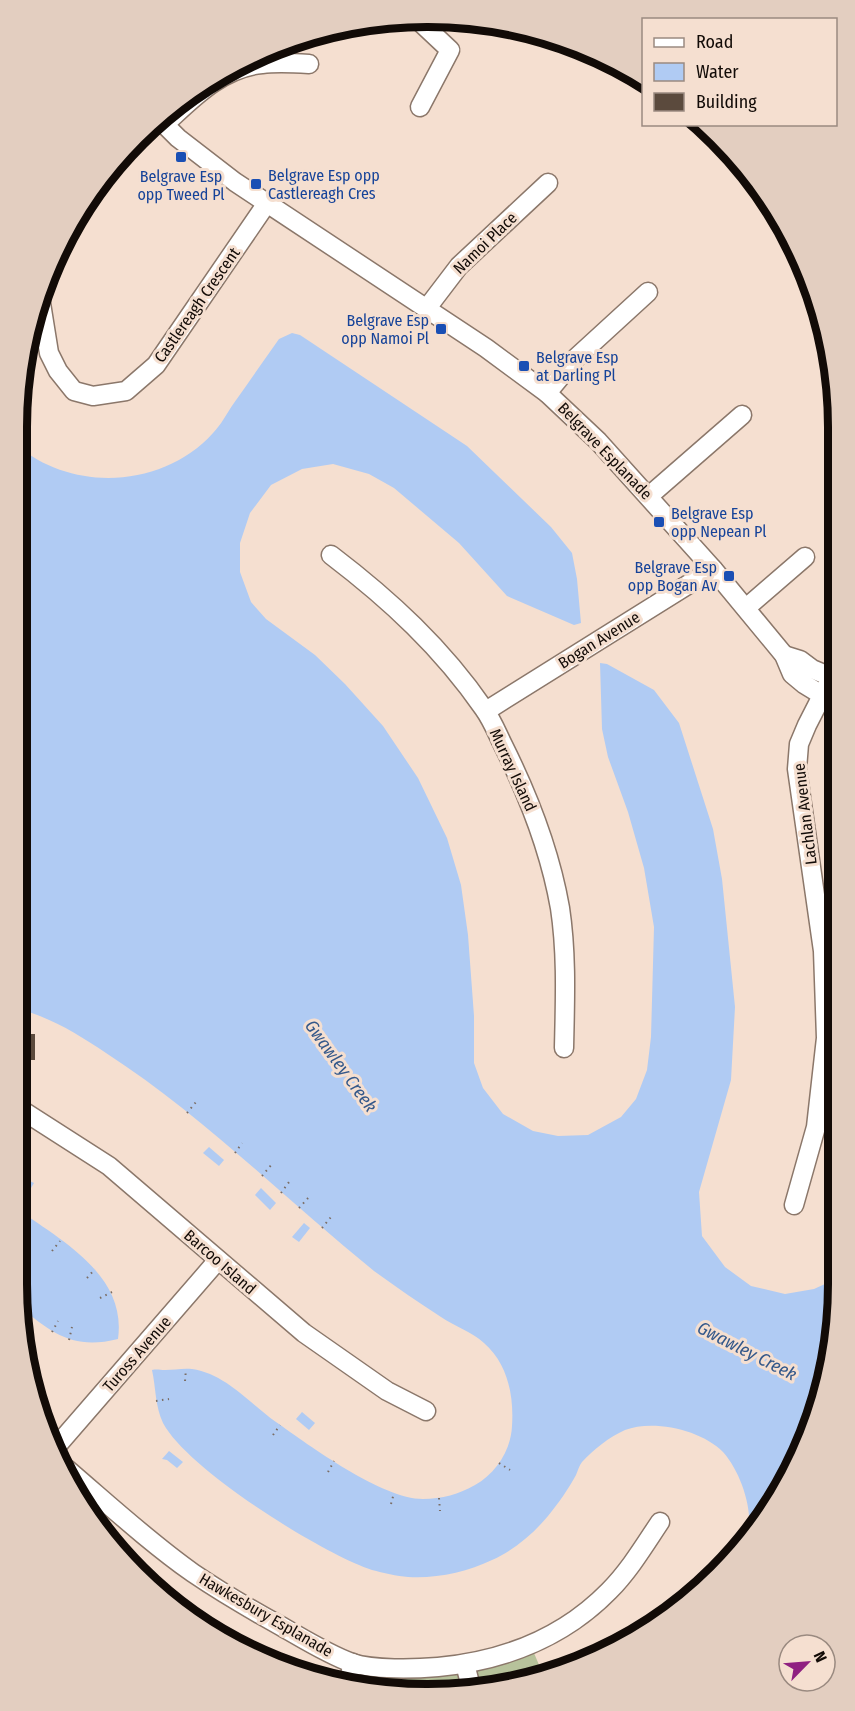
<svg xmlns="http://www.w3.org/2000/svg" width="855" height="1711" font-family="'Fira Sans Condensed',sans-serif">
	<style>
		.green { fill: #b7c29b }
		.water { fill: #b0cbf3 }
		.building { fill: #5b4a3d }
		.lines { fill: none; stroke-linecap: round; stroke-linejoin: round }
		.minor-casing { stroke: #8b776a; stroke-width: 21 }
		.path { stroke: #7b6d64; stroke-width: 2; stroke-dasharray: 1.5 4.5; stroke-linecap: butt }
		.minor { stroke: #fff; stroke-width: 18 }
		.transit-dot { fill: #1a4fb4; stroke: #f5dfd0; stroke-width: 2 }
		.labels { text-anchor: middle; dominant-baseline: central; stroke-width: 6; stroke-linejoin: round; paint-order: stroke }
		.transit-label { font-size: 16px; fill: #164399; stroke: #f5dfd0; text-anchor: start }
		.street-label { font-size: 16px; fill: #120b07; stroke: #f5dfd0 }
		.water-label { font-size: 18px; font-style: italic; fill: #34588a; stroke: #f5dfd0 }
		.rim { fill: none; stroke: #120b07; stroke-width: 8 }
	</style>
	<rect width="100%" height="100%" fill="#f5dfd0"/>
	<polygon class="green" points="534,1653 542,1672 481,1691 362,1687 365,1674 459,1674"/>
	<g class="water">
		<path d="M292,333L300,335L467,446L551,527L572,553L577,579L581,623L574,625L507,596L459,543L394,488L369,474L333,464L302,469L271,485L250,513L240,543V572L251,602L266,619L315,655L345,684L383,726L418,778L447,838L461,885L468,935L474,1016V1063L483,1088L503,1114L533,1131L558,1136L588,1135L621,1117L636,1099L647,1070L651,1037L654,927L644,868L628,812L608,757L602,729L600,663L607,664L654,690L679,723L713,829L722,879L735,1007L731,1080L699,1192L702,1236L725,1267L751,1286L785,1294L814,1289L838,1278V1310L825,1390L796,1465L749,1531C752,1506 740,1471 723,1452C702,1430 653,1419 625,1430C609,1437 593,1450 582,1462C579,1466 578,1470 576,1475C569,1488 558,1504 548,1516C533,1534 513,1551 492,1560C467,1572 435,1579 408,1577C397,1576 383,1573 372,1570C321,1553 188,1470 163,1423C155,1406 156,1388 152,1370C157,1369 160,1370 165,1370C174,1370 183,1368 192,1369C226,1374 249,1403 276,1422C310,1446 382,1499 423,1499C442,1499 459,1494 475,1485C496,1473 511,1450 512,1426C514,1396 508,1364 484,1343C472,1332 454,1326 441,1317C418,1302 396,1287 374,1271C284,1198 202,1115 106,1053C79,1035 49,1016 17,1009V445C72,493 164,488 213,433C221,425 227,413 234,403C249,382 264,360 279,339Z"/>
		<polygon points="209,1147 224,1160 219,1166 203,1153"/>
		<polygon points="17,1175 34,1183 28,1193 17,1186"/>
		<polygon points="261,1188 276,1203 270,1210 255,1195"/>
		<path d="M17,1209C61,1240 127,1275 118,1339C74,1350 53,1334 20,1307L17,1283Z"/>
		<polygon points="304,1223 310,1228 299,1242 292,1237"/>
		<polygon points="302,1412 315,1423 309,1430 296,1419"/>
		<polygon points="169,1451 183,1462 177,1468 167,1460 162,1459"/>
	</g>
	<polygon class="building" points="17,1034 35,1034 35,1060 21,1060 21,1052 17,1052"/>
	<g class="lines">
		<defs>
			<g id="minor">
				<polyline points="417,19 450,50 420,107"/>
				<polyline points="158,118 178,138 235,182 486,348 547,393 598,441 713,569 784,655 792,674 804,684 822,695 836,700"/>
				<path d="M164,125C192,99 221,68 262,64C277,62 293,63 309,64"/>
				<polyline points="40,297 49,353 58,371 74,391 93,396 126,391 156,365 267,203"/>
				<polyline points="427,308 459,266 548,183"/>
				<polyline points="547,393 577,357 648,292"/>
				<polyline points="649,496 742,415"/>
				<path d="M331,555C390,600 442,648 484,709C492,720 497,733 503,745C529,797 550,851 560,908C567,954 565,1001 564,1048"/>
				<polyline points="746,608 805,557"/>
				<polyline points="784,655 800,660 812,669 836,679"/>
				<polyline points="486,711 713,569"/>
				<polyline points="17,1107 109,1166 304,1333 387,1391 426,1411"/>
				<polyline points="794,1205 816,1127 826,1038 823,951 797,769 799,744 807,725 831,678"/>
				<polyline points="55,1448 218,1260"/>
				<path d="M67,1469C108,1504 149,1542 193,1573C221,1592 250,1609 279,1625C302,1638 327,1654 352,1663C374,1670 414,1669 438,1667C502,1661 563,1638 609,1591C629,1571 644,1546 660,1522"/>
				<polyline points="465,1664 472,1691"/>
				<polyline points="347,1687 353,1663"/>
			</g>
		</defs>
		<use href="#minor" class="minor-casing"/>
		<g class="path">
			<polyline points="187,1113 196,1102"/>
			<polyline points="235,1153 242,1143"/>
			<polyline points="262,1176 272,1164"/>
			<polyline points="281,1193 289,1182"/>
			<polyline points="299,1208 309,1197"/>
			<polyline points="17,1223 23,1214"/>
			<polyline points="322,1228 331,1217"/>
			<polyline points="52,1251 60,1241"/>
			<polyline points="87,1278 95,1269"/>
			<polyline points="100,1298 112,1292"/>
			<polyline points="52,1332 58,1321"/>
			<polyline points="69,1340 72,1327"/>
			<polyline points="185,1381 186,1369"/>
			<polyline points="156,1401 169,1399"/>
			<polyline points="273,1435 280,1425"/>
			<polyline points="499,1463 510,1470"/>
			<polyline points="328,1472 334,1461"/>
			<polyline points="439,1498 440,1511"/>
			<polyline points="391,1504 394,1493"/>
		</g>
		<use href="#minor" class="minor"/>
	</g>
	<g class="transit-dot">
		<rect x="175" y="151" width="12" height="12" rx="3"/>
		<rect x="250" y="178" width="12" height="12" rx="3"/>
		<rect x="435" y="323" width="12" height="12" rx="3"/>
		<rect x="518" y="360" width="12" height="12" rx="3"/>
		<rect x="653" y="516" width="12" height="12" rx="3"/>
		<rect x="723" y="570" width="12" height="12" rx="3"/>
	</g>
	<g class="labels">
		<g class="transit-label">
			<text x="268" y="175">Belgrave Esp opp<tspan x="268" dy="18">Castlereagh Cres</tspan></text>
			<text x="181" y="176" text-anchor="middle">Belgrave Esp<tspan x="181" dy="18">opp Tweed Pl</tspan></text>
			<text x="429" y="320" text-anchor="end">Belgrave Esp<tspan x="429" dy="18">opp Namoi Pl</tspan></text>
			<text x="536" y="357">Belgrave Esp<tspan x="536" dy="18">at Darling Pl</tspan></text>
			<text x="671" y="513">Belgrave Esp<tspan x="671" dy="18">opp Nepean Pl</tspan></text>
			<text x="717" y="567" text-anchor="end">Belgrave Esp<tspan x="717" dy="18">opp Bogan Av</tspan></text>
		</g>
		<g class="street-label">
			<text transform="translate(485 243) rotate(-44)">Namoi Place</text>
			<text transform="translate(197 305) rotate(-55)">Castlereagh Crescent</text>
			<text transform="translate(605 451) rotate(46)">Belgrave Esplanade</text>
			<text transform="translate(599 640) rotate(-32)">Bogan Avenue</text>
			<text transform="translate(513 770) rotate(65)">Murray Island</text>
			<text transform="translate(805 814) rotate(-97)">Lachlan Avenue</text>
			<text transform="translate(220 1262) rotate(41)">Barcoo Island</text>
			<text transform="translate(137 1354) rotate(-49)">Tuross Avenue</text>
			<text transform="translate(266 1615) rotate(30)">Hawkesbury Esplanade</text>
		</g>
		<g class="water-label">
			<text transform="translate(341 1066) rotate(54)">Gwawley Creek</text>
			<text transform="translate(747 1351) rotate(27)">Gwawley Creek</text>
		</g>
	</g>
	<path d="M0 0H855V1711H0ZM427 27H428A400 400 0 0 1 828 427V1284A400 400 0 0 1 428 1684H427A400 400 0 0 1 27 1284V427A400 400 0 0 1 427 27Z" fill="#e3cec0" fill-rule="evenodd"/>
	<path class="rim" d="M427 27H428A400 400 0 0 1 828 427V1284A400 400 0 0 1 428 1684H427A400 400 0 0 1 27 1284V427A400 400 0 0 1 427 27Z"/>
	<rect x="642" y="18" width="195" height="108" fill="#f5dfd0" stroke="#9a8a80" stroke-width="1.5"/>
	<rect x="654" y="38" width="30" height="9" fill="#ffffff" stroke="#9a8a80" stroke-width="1.5"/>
	<text x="696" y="48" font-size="18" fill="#120b07">Road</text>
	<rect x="654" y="63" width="30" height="18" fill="#b0cbf3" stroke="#9a8a80" stroke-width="1.5"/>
	<text x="696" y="78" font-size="18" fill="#120b07">Water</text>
	<rect x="654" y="93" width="30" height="18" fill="#5b4a3d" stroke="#9a8a80" stroke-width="1.5"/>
	<text x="696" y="108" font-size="18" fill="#120b07">Building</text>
	<g transform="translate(807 1663) rotate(65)"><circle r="28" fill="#f5dfd0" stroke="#9a8a80" stroke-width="1.5"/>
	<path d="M0-4.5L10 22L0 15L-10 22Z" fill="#8f2081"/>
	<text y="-9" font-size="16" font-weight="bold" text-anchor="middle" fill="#120b07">N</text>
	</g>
</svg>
